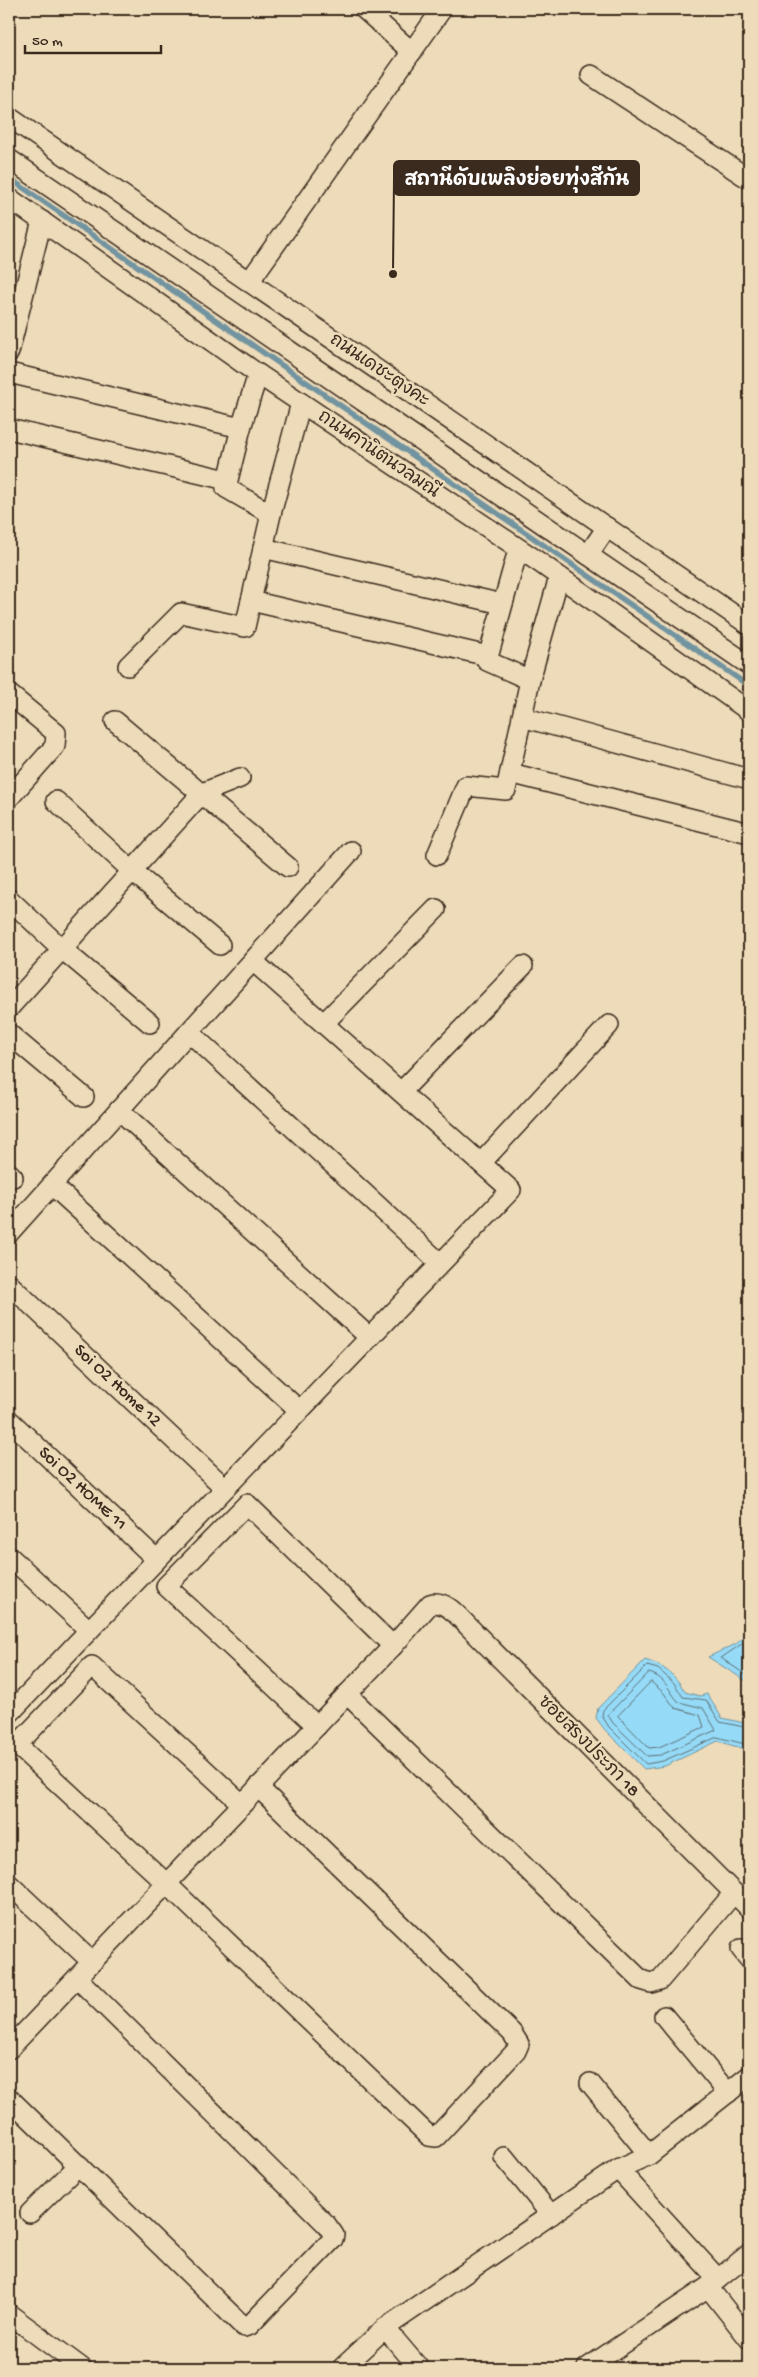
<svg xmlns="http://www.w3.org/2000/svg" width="758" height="2377" font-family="'Gochi Hand','Playpen Sans Thai',sans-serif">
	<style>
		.water { fill: #95daf7; stroke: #7194a0 }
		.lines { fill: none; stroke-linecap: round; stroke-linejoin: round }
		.shore { stroke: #5f7075; stroke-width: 1 }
		.stream { stroke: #7194a0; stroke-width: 5.5 }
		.minor-casing { stroke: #3b2a1e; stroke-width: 22 }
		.minor { stroke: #eedbb9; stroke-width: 19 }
		.labels { text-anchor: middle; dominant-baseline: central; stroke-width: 5; stroke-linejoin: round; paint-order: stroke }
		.street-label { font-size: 18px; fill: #3b2a1e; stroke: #eedbb9 }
		.leader { fill: none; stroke: #3b2a1e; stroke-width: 2 }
		.callout-dot { fill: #3b2a1e; stroke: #eedbb9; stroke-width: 2 }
		.callout { fill: #3b2a1e; stroke: #3b2a1e; stroke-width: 2 }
		.callout-label { font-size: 19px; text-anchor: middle; font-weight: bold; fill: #fff }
	</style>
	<rect width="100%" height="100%" fill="#eedbb9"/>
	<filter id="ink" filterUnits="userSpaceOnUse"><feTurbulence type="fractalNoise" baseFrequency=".02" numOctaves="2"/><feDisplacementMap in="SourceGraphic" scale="10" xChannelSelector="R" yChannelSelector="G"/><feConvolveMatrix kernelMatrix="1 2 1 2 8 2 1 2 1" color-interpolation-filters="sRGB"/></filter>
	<g filter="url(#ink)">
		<g class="water">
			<polygon points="749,1632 749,1683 708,1657 736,1644"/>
			<path d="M645,1660C664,1666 676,1675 685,1692L700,1696L707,1694L722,1718L749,1724V1747L747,1750L718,1741L665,1766L644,1769L605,1730L596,1718L598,1708Z"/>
		</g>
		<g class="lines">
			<g class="shore">
				<polyline points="749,1639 721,1658 749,1677"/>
				<path d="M649,1673C667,1678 668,1691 679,1702L703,1708L716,1730L661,1755L647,1756L613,1723L608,1715Z"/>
				<polygon points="651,1682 663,1692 675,1708 700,1715 704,1727 659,1747 649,1748 618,1716"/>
				<polyline points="749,1728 720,1722 706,1700 683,1697 674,1683 658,1669 647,1666 603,1710 602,1716 609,1727 646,1764 663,1761 717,1737 749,1745"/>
			</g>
			<polyline class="stream" points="9,178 749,686"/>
			<defs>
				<g id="minor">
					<polyline points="364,9 412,52"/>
					<polyline points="591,75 749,179"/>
					<polyline points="9,117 749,625"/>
					<polyline points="9,159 749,665"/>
					<polyline points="9,198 258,374 536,560 749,711"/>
					<polyline points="249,282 442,9"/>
					<polyline points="9,352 42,221"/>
					<polyline points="9,373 241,428"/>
					<polyline points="9,429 227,480"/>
					<polyline points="271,514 301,403"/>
					<polyline points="263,548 502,604"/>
					<polyline points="588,555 607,527"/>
					<polyline points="251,601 488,656"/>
					<polyline points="128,666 181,613 245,627 271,514 226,488 241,428 258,374"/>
					<polyline points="530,680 559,577"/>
					<polyline points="9,694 56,733 55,746 9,798"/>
					<polyline points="522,717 749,779"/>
					<polyline points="115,721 288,867"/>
					<polyline points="510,773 749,833"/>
					<polyline points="56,801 132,871 220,945"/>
					<polyline points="437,855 466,786 506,790 530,680 487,661 518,550"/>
					<polyline points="9,899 62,949 150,1023"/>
					<polyline points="9,1008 202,793 240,778"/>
					<polyline points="324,1023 436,909"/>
					<polyline points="189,1032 440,1263"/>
					<polyline points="9,1034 84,1097"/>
					<polyline points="401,1092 523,966"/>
					<polyline points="119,1110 369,1337"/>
					<polyline points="481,1163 609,1025"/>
					<polyline points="9,1173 13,1177"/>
					<polyline points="52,1185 299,1410"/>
					<polyline points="9,1233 351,851"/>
					<polyline points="9,1284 224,1487"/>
					<polyline points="9,1420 156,1559"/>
					<polyline points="9,1556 89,1630"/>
					<polyline points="347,1694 641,1980 651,1983 660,1980 733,1894"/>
					<polyline points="9,1714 511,1190 253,961"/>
					<polyline points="317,1726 166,1586 247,1504 393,1646"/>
					<polyline points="242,1804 92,1666 17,1745 166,1883 429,2136 436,2137 516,2051 519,2044 512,2033 258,1787"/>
					<polyline points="9,1884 92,1962"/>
					<polyline points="741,1949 749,1959"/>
					<polyline points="664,2016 728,2093"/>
					<path d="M9,2049L393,1646L430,1604C445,1599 458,1616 468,1626L749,1908"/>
					<polyline points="590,2083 649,2155"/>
					<polyline points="9,2098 244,2327 250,2325 333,2239 334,2235 326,2224 77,1978"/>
					<polyline points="504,2157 551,2215"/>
					<polyline points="618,2169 718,2279"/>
					<polyline points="30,2213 79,2165"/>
					<polyline points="708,2287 749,2339"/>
					<polyline points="9,2314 82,2368"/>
					<polyline points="385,2328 419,2368"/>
					<polyline points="342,2368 385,2328 618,2169 649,2155 749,2076"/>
					<polyline points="587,2368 708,2287 749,2254"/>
				</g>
			</defs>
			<use href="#minor" class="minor-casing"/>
			<use href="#minor" class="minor"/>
		</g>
	</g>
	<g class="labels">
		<g class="street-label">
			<text transform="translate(379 371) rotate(34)">ถนนเดชะตุงคะ</text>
			<text transform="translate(378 455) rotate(34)">ถนนคานิตนวลมณี</text>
			<text transform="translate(117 1386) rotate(43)">Soi O2 Home 12</text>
			<text transform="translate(82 1489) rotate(43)">Soi O2 HOME 11</text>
			<text transform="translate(588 1747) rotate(45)">ซอยสรงประภา 18</text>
		</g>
	</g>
	<path class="leader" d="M393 274L394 178"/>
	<circle class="callout-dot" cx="393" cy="274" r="5"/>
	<rect class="callout" x="394" y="161" width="245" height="34" rx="5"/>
	<g class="callout-label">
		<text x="517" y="185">สถานีดับเพลิงย่อยทุ่งสีกัน</text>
	</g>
	<rect width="758" height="2377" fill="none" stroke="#eedbb9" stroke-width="30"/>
	<rect x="15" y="15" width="728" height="2347" fill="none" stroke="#3b2a1e" stroke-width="2" filter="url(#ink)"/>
	<path d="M25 45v8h136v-8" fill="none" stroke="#3b2a1e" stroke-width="2.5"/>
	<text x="32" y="45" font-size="15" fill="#3b2a1e" stroke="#eedbb9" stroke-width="4" paint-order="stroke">50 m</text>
</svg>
